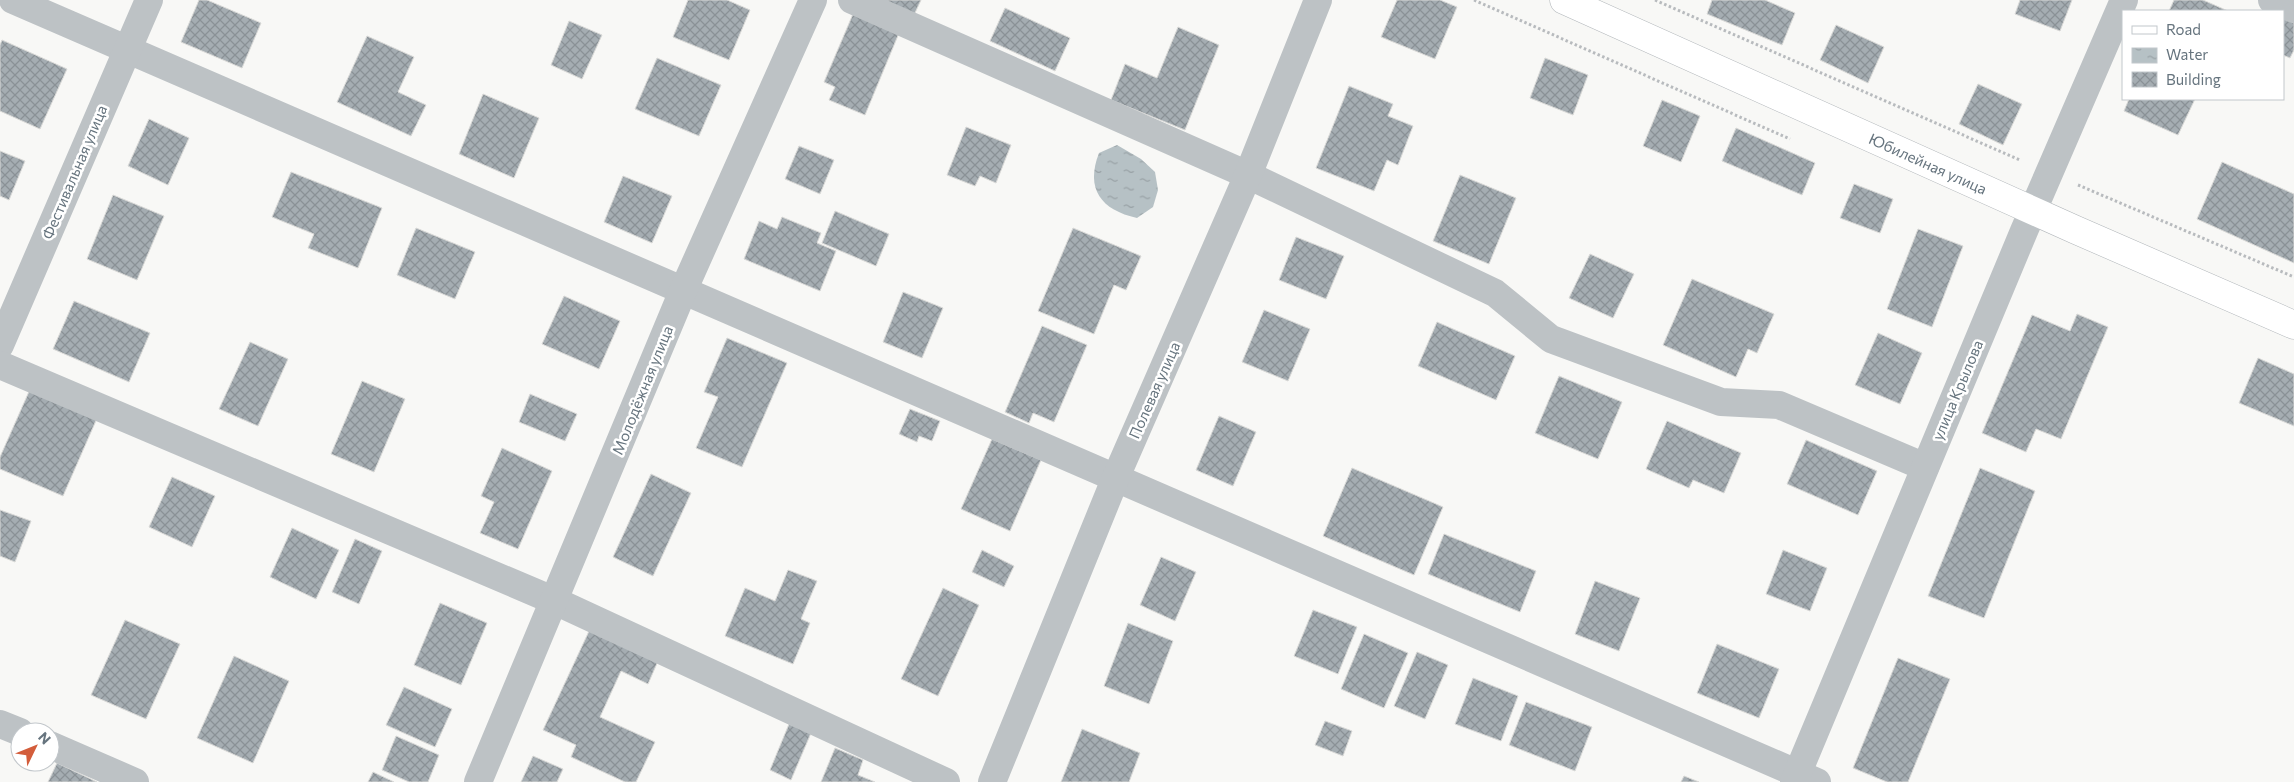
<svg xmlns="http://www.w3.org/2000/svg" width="2294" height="782" font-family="Commissioner,sans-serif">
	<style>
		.water { fill: url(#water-ripples) }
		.building { fill: url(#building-cross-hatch); stroke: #dadad8 }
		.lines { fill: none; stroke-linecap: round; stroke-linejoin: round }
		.major-casing { stroke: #b1b6ba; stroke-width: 29 }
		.path { stroke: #b8bbbe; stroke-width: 3; stroke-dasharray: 2.5 2.5; stroke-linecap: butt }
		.minor { stroke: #bdc2c5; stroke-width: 28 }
		.major { stroke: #fff; stroke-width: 28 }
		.labels { text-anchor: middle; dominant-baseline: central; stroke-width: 5; stroke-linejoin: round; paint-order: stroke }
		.street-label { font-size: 15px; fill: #66747e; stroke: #fff }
	</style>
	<defs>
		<pattern id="water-ripples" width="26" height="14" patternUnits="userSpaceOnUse" patternTransform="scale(1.25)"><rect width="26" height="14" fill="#b6c1c5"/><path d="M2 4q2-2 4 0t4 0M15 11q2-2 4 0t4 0" fill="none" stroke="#98a1a5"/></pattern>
		<pattern id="building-cross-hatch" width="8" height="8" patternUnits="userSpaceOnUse" patternTransform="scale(1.25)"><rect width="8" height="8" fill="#a5adb2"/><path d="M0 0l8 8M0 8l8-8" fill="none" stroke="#8a9196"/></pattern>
	</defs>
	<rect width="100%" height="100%" fill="#f8f8f6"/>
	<path class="water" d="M1117,145L1141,159L1155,172L1158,190L1153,207L1137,218C1101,210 1085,189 1099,153Z"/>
	<g class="building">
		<polygon points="199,0 207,0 261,23 242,68 181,42"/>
		<polygon points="688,0 727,0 750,10 729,60 673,37"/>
		<polygon points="879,0 921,0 914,15"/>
		<polygon points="1397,0 1440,0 1457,7 1435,59 1381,37"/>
		<polygon points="1712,0 1765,0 1795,13 1782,45 1707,14"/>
		<polygon points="2020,0 2072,0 2060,31 2015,14"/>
		<polygon points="2174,0 2203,0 2228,11 2169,11"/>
		<polygon points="1005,8 1070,38 1055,71 990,41"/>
		<polygon points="853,14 899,33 865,115 829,100 835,87 824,82"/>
		<polygon points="2283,18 2294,23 2294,50 2290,58 2283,55"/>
		<polygon points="569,21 602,35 582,79 551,65"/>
		<polygon points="1836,25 1884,47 1868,83 1820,60"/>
		<polygon points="1178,27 1219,45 1185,130 1111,100 1125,64 1157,78"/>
		<polygon points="367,36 414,57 398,92 426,105 411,136 337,102"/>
		<polygon points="2,40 67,69 40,129 0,111 0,45"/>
		<polygon points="657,58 721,85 699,136 635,109"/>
		<polygon points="1545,58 1588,75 1573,115 1530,98"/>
		<polygon points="1978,84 2022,104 2003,145 1959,124"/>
		<polygon points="1349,86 1393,104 1388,116 1413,126 1398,165 1387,160 1374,191 1316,168"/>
		<polygon points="483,94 539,118 514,178 459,154"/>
		<polygon points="2129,99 2195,99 2178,135 2124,111"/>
		<polygon points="1662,100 1700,116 1681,162 1643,146"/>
		<polygon points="149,119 189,138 168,185 128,166"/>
		<polygon points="966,127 1011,145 996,183 980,176 975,186 947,175"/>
		<polygon points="1736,128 1815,163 1802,195 1722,161"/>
		<polygon points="799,146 834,160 820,194 785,179"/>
		<polygon points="0,151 25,161 9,200 0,196"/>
		<polygon points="2222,162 2294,194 2294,263 2197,219"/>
		<polygon points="291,172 382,208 358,268 308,248 314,234 272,217"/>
		<polygon points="1460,175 1516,198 1489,264 1433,241"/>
		<polygon points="623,176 672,196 652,243 604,222"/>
		<polygon points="1854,184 1893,199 1880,233 1840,218"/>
		<polygon points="113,195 164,216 137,280 87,259"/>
		<polygon points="835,211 889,234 876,266 822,243"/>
		<polygon points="782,217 821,233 817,243 836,251 820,291 744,259 759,221 777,229"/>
		<polygon points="416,228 475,252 455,299 397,275"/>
		<polygon points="1073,228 1141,256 1126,290 1114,285 1094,334 1038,311"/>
		<polygon points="1918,229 1963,246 1932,327 1887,309"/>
		<polygon points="1296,237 1344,256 1326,299 1279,280"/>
		<polygon points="1590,254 1634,274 1613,318 1569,298"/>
		<polygon points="1692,279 1774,314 1757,353 1748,349 1736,377 1663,345"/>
		<polygon points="903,292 943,308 922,358 883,342"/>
		<polygon points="564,296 620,321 599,369 542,344"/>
		<polygon points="74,301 150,333 129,382 53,349"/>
		<polygon points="1264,310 1310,329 1288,381 1242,362"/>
		<polygon points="2077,314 2108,327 2061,439 2036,429 2026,452 1982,433 2032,315 2070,331"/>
		<polygon points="1437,322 1515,356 1496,400 1418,366"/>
		<polygon points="1042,326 1087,345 1054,422 1033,413 1029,423 1005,412"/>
		<polygon points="1878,333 1922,353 1900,404 1855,385"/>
		<polygon points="727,338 787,363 742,467 696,448 718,397 704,392"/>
		<polygon points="250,342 288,359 258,426 219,409"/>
		<polygon points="2258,358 2294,374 2294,426 2239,403"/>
		<polygon points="1559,376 1622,402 1598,459 1535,433"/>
		<polygon points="362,381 405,399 374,472 331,454"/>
		<polygon points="31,387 98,416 63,496 0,469 0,457"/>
		<polygon points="530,394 577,414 565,441 519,422"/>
		<polygon points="910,409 940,421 932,441 919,436 917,442 899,434"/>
		<polygon points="1219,416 1256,432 1233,486 1196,470"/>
		<polygon points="1667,421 1741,453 1724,493 1693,480 1689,488 1646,469"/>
		<polygon points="992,439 1041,460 1010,531 961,509"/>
		<polygon points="1806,440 1877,471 1858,515 1787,484"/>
		<polygon points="502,448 552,471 518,549 480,533 494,502 481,496"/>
		<polygon points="1352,468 1443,507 1414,575 1323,536"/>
		<polygon points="1980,468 2035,491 1984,618 1928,596"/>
		<polygon points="651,474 691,493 653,576 613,557"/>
		<polygon points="172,477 215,496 192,547 149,527"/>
		<polygon points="0,510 31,521 15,562 0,556"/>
		<polygon points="292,528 339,550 316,599 270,577"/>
		<polygon points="1444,534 1536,571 1520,612 1428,574"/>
		<polygon points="355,539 382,551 359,604 332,592"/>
		<polygon points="982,550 1014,566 1004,587 972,572"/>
		<polygon points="1783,550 1827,568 1810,611 1766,594"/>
		<polygon points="1161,557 1196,572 1175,621 1140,605"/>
		<polygon points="788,570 817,581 801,619 810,623 793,664 725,636 745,588 775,601"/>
		<polygon points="1595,581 1640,598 1619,651 1575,634"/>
		<polygon points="943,588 979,605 938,696 901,679"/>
		<polygon points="440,603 487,623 461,685 414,665"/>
		<polygon points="1313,610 1357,627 1338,674 1294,656"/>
		<polygon points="125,620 180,644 146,719 91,695"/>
		<polygon points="1128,623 1173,641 1149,704 1104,686"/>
		<polygon points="590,629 658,661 648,684 621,671 600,717 655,742 636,782 625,782 571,757 576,745 543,730"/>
		<polygon points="1364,634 1408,653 1384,708 1341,689"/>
		<polygon points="1717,644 1779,669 1759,718 1697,693"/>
		<polygon points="1417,652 1448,665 1425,719 1394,706"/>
		<polygon points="234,656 289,681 253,763 197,738"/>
		<polygon points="1898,658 1950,679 1908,782 1887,782 1853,768"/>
		<polygon points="1473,678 1518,696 1501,741 1455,724"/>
		<polygon points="404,687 452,709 435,747 386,725"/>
		<polygon points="1526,702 1592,727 1575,771 1509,745"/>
		<polygon points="1325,721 1352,731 1343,756 1315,745"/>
		<polygon points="789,724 811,733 791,780 770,770"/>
		<polygon points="1082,729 1140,753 1129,782 1061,782"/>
		<polygon points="396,736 439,755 428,782 409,782 382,770"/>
		<polygon points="835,748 863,760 858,775 875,782 821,782"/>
		<polygon points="533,756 563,769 557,782 521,782"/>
		<polygon points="57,763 97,782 48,782"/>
		<polygon points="373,772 394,782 368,782"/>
		<polygon points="1684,776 1699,782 1681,782"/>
	</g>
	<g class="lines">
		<defs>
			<g id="major">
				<path id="s1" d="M1564,0L2076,230L2294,325"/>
			</g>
		</defs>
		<use href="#major" class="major-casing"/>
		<g class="path">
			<polyline points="1474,0 1790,139"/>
			<polyline points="1655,0 2020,160"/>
			<polyline points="2078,185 2294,277"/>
		</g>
		<g class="minor">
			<polyline points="13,0 1817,782"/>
			<polyline points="852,0 1248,175 1495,293 1551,339 1721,402 1779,405 1925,467"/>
			<polyline points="2272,0 2294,9"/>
			<polyline points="0,345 149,0"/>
			<polyline points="0,365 555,601 946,782"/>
			<polyline points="0,724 20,732"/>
			<polyline points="50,745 135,782"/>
			<polyline points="478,782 683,291 813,0"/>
			<polyline points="992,782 1116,477 1248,175 1318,0"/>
			<polyline points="1794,782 2024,231 2124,0"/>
		</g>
		<use href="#major" class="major"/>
	</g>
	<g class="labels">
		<g class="street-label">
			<text stroke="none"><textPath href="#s1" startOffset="399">Юбилейная улица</textPath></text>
			<text transform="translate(74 172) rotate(-67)">Фестивальная улица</text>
			<text transform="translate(642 390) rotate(-68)">Молодёжная улица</text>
			<text transform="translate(1154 390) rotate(-66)">Полевая улица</text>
			<text transform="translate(1957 390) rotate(-67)">улица Крылова</text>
		</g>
	</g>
	<rect x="2122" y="10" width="162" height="90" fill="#ffffff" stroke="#c2c7cb"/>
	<rect x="2132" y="26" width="25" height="8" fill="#ffffff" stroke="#c2c7cb"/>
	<text x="2166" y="35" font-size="15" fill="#66747e">Road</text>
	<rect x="2132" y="48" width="25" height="15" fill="url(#water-ripples)" stroke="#c2c7cb"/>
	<text x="2166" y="60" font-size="15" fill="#66747e">Water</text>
	<rect x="2132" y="72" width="25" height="15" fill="url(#building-cross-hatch)" stroke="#c2c7cb"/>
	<text x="2166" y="85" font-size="15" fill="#66747e">Building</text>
	<g transform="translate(35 747) rotate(47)"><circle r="24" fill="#ffffff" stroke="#c2c7cb"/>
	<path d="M0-4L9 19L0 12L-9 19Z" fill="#d35d3b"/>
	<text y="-8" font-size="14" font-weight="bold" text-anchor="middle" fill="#66747e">N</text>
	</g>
</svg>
